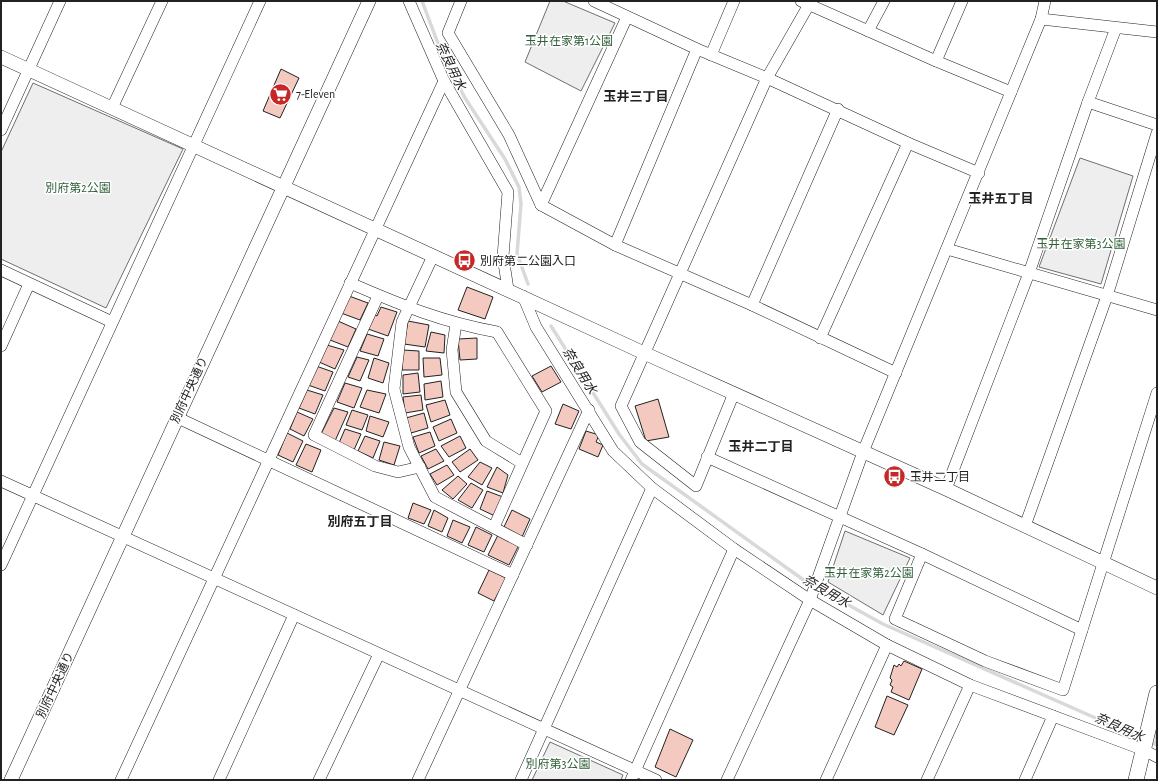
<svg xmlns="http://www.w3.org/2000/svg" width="1158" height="781" font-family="'Alegreya Sans','Noto Sans JP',sans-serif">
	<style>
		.green { fill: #eee; stroke: #6f6f6f }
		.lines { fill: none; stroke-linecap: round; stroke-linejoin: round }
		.stream { stroke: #d9d9d9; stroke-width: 3.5 }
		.building { fill: #f3c9c0; stroke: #222 }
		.minor-casing { stroke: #222; stroke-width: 12 }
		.tertiary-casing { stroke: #222; stroke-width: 14 }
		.secondary-casing { stroke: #222; stroke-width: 16 }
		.minor { stroke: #fff; stroke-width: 11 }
		.tertiary { stroke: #fff; stroke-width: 13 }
		.secondary { stroke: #fff; stroke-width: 15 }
		.labels { text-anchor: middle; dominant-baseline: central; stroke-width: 3; stroke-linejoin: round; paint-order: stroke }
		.park-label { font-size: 12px; fill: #2f5e38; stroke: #fff }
		.poi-label { font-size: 12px; fill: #222; stroke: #fff; text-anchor: start }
		.street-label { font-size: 12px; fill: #222; stroke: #fff }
		.water-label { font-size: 13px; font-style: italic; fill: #222; stroke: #fff }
		.neighbourhood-label { font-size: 13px; font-weight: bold; fill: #222; stroke: #fff }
	</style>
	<rect width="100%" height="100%" fill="#fff"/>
	<g class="green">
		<polygon points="550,1 563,1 615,23 581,91 525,62"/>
		<polygon points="33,83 183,149 106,308 1,259 1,152"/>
		<polygon points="1080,158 1133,176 1101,284 1039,267"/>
		<polygon points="845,531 910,558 883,615 828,582"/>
		<polygon points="550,742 623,775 621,780 532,780"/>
	</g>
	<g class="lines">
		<g class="stream">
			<polyline points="422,1 442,54 465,98 505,159 519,187 521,204 517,254 528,284"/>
			<polyline points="551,326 619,434 642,464 805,581 883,624 1143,739"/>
			<polyline points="1149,741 1157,745"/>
			<polyline points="1156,744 1157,734"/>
		</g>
	</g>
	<g class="building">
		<polygon points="281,69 299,78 280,118 263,111"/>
		<polygon points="467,287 493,297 485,319 458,310"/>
		<polygon points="349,296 368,303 360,320 341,313"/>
		<polygon points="381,307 397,312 388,336 368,329 374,314 377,316"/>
		<polygon points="338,321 356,329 348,347 330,340"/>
		<polygon points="408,321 429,325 425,347 404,344"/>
		<polygon points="431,332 445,335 444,353 426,351"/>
		<polygon points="367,334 384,339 378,356 360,351"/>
		<polygon points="477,338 477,359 460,360 458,339"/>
		<polygon points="327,345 344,350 335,369 319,362"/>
		<polygon points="403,350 419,351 419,370 402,370"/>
		<polygon points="357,357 369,360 360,381 348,377"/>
		<polygon points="374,358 389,363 383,383 368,378"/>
		<polygon points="423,358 440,358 442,375 424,377"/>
		<polygon points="316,366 333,372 325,391 308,385"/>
		<polygon points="551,366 561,382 542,392 532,376"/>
		<polygon points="418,373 420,392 403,394 403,375"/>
		<polygon points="441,381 443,397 425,400 424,384"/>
		<polygon points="345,383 362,388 354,408 337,402"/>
		<polygon points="307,390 323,395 315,414 299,408"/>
		<polygon points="367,390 386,394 379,413 360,407"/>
		<polygon points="421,395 423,410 405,413 403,397"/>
		<polygon points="658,399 669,437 646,441 635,406"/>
		<polygon points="445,400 450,415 431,422 426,405"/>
		<polygon points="563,404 579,411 571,429 555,424"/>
		<polygon points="334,408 348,412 335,441 321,434"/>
		<polygon points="352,410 368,415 362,430 346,425"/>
		<polygon points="297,412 313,419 304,436 290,429"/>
		<polygon points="424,413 428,428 411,433 406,418"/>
		<polygon points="370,416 389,422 383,437 366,431"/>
		<polygon points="451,419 457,433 439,441 433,427"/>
		<polygon points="345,429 361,434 354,450 339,443"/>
		<polygon points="586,431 599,435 596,442 603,445 598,457 579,449"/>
		<polygon points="430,432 435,446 419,453 413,437"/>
		<polygon points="287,433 303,441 293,462 278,455"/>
		<polygon points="365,436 380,441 373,458 358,451"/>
		<polygon points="460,436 466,448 449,457 441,446"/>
		<polygon points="384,442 400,446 394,465 379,460"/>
		<polygon points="306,444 321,450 312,472 296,465"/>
		<polygon points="436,449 444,461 428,469 421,456"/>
		<polygon points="470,449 478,460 460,472 452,462"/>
		<polygon points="480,462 492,468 482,485 468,477"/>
		<polygon points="447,465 454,475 437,485 430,474"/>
		<polygon points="497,467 508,475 503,493 487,487"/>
		<polygon points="458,476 467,484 453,499 442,490"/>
		<polygon points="471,483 483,490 472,508 458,500"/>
		<polygon points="487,491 503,497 495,516 480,509"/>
		<polygon points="413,503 431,510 424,524 408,518"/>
		<polygon points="434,510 448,518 442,532 428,526"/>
		<polygon points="512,510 530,519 522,537 503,529"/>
		<polygon points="453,520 470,527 462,543 447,536"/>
		<polygon points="476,527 492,535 484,552 468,545"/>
		<polygon points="498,535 519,545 509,565 488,555"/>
		<polygon points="489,570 506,578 494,601 478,593"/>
		<polygon points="904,661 922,669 909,700 891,692 893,687 890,685 892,680 890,678 894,665 897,667 899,664 901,666"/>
		<polygon points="887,696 908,705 894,735 875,727"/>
		<polygon points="670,729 693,740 676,777 655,767"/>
	</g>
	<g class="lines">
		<defs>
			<g id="minor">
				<polyline points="409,1 444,81 508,192 503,257 508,289"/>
				<polyline points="461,1 448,33 509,135 541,205 615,245 752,305 896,373"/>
				<polyline points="594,1 697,49 767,78 908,143 979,173"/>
				<polyline points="801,1 936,61 1011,92"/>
				<polyline points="1041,19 1157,32"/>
				<polyline points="868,31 884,1"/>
				<polyline points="711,55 734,1"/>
				<polyline points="936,61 962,1"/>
				<polyline points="1088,102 1157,125"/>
				<polyline points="112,108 162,1"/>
				<polyline points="1,130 60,1"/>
				<polyline points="541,205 627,17"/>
				<polyline points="615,245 697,49"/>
				<polyline points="947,249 1157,310"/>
				<polyline points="433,256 402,322 394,389 409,447 435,497 527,545"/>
				<polyline points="1,270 112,322"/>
				<path d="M350,283C401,305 442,322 497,332L546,411L494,527"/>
				<polyline points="378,296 314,435 375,466 398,472 420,467"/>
				<polyline points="523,296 536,327 613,451 652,488 734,549 810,600 887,645 970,685 1144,750 1157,757"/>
				<polyline points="752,305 838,109"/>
				<polyline points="456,324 452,350 456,392 486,441 522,463"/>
				<polyline points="820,338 908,143"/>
				<polyline points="1,346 29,284"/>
				<polyline points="734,393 696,486 640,442 621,406 767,78 811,1"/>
				<polyline points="176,417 513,575"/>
				<polyline points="707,457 922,554 1082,630"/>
				<polyline points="1,481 656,780"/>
				<polyline points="946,489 1029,273 1088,102 1116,28"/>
				<polyline points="1025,526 1107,296 1157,133"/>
				<polyline points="922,554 895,619 985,661 1063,690 1157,393"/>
				<polyline points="1,565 260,1"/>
				<polyline points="121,780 444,81"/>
				<polyline points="219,780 294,615"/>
				<polyline points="319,780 379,654"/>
				<polyline points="418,780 589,410"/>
				<polyline points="521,780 652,488"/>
				<polyline points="631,780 734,549"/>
				<polyline points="727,780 810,600 863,452 1041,19 1045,1"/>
				<polyline points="826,780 887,645"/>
				<polyline points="927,780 970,685"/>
				<polyline points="1025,780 1053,716"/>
			</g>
			<g id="tertiary">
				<polyline points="1,57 644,353 946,489 1157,588"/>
				<polyline points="11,780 369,1"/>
			</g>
			<polyline id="secondary" points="1136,780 1157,693"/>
		</defs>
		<use href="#minor" class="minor-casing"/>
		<use href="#tertiary" class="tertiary-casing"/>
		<use href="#secondary" class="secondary-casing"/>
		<use href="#minor" class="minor"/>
		<use href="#tertiary" class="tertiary"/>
		<use href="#secondary" class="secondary"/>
	</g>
	<defs>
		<symbol id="supermarket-disc" viewBox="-11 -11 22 22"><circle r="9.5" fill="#c62828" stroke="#fff"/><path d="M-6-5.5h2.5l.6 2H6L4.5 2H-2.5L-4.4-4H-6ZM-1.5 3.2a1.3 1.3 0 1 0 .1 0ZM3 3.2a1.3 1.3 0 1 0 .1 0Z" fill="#fff"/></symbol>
		<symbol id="bus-disc" viewBox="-11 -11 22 22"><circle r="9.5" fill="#c62828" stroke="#fff"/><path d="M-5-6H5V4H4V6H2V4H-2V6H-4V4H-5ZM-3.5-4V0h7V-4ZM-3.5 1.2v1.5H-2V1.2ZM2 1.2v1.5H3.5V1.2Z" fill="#fff"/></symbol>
	</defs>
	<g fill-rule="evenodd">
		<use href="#supermarket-disc" x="268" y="82" width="25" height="25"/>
		<use href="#bus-disc" x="452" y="248" width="25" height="25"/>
		<use href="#bus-disc" x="882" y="464" width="25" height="25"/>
	</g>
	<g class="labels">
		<g class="park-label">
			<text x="569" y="41">玉井在家第1公園</text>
			<text x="78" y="188">別府第2公園</text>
			<text x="1081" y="244">玉井在家第3公園</text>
			<text x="869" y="573">玉井在家第2公園</text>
			<text x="558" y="764">別府第3公園</text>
		</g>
		<g class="poi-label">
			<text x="296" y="94">7-Eleven</text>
			<text x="480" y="261">別府第二公園入口</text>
			<text x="910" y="477">玉井二丁目</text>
		</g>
		<g class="street-label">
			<text transform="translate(189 390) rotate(-65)">別府中央通り</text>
			<text transform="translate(55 685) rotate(-65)">別府中央通り</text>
		</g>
		<g class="water-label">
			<text transform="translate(450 66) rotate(64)">奈良用水</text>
			<text transform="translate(579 371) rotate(58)">奈良用水</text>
			<text transform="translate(826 592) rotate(30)">奈良用水</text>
			<text transform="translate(1119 728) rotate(24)">奈良用水</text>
		</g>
		<g class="neighbourhood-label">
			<text x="636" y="97">玉井三丁目</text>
			<text x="1001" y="199">玉井五丁目</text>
			<text x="761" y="447">玉井二丁目</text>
			<text x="360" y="522">別府五丁目</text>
		</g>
	</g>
	<rect width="1158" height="781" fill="none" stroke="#222222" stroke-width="4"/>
</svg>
